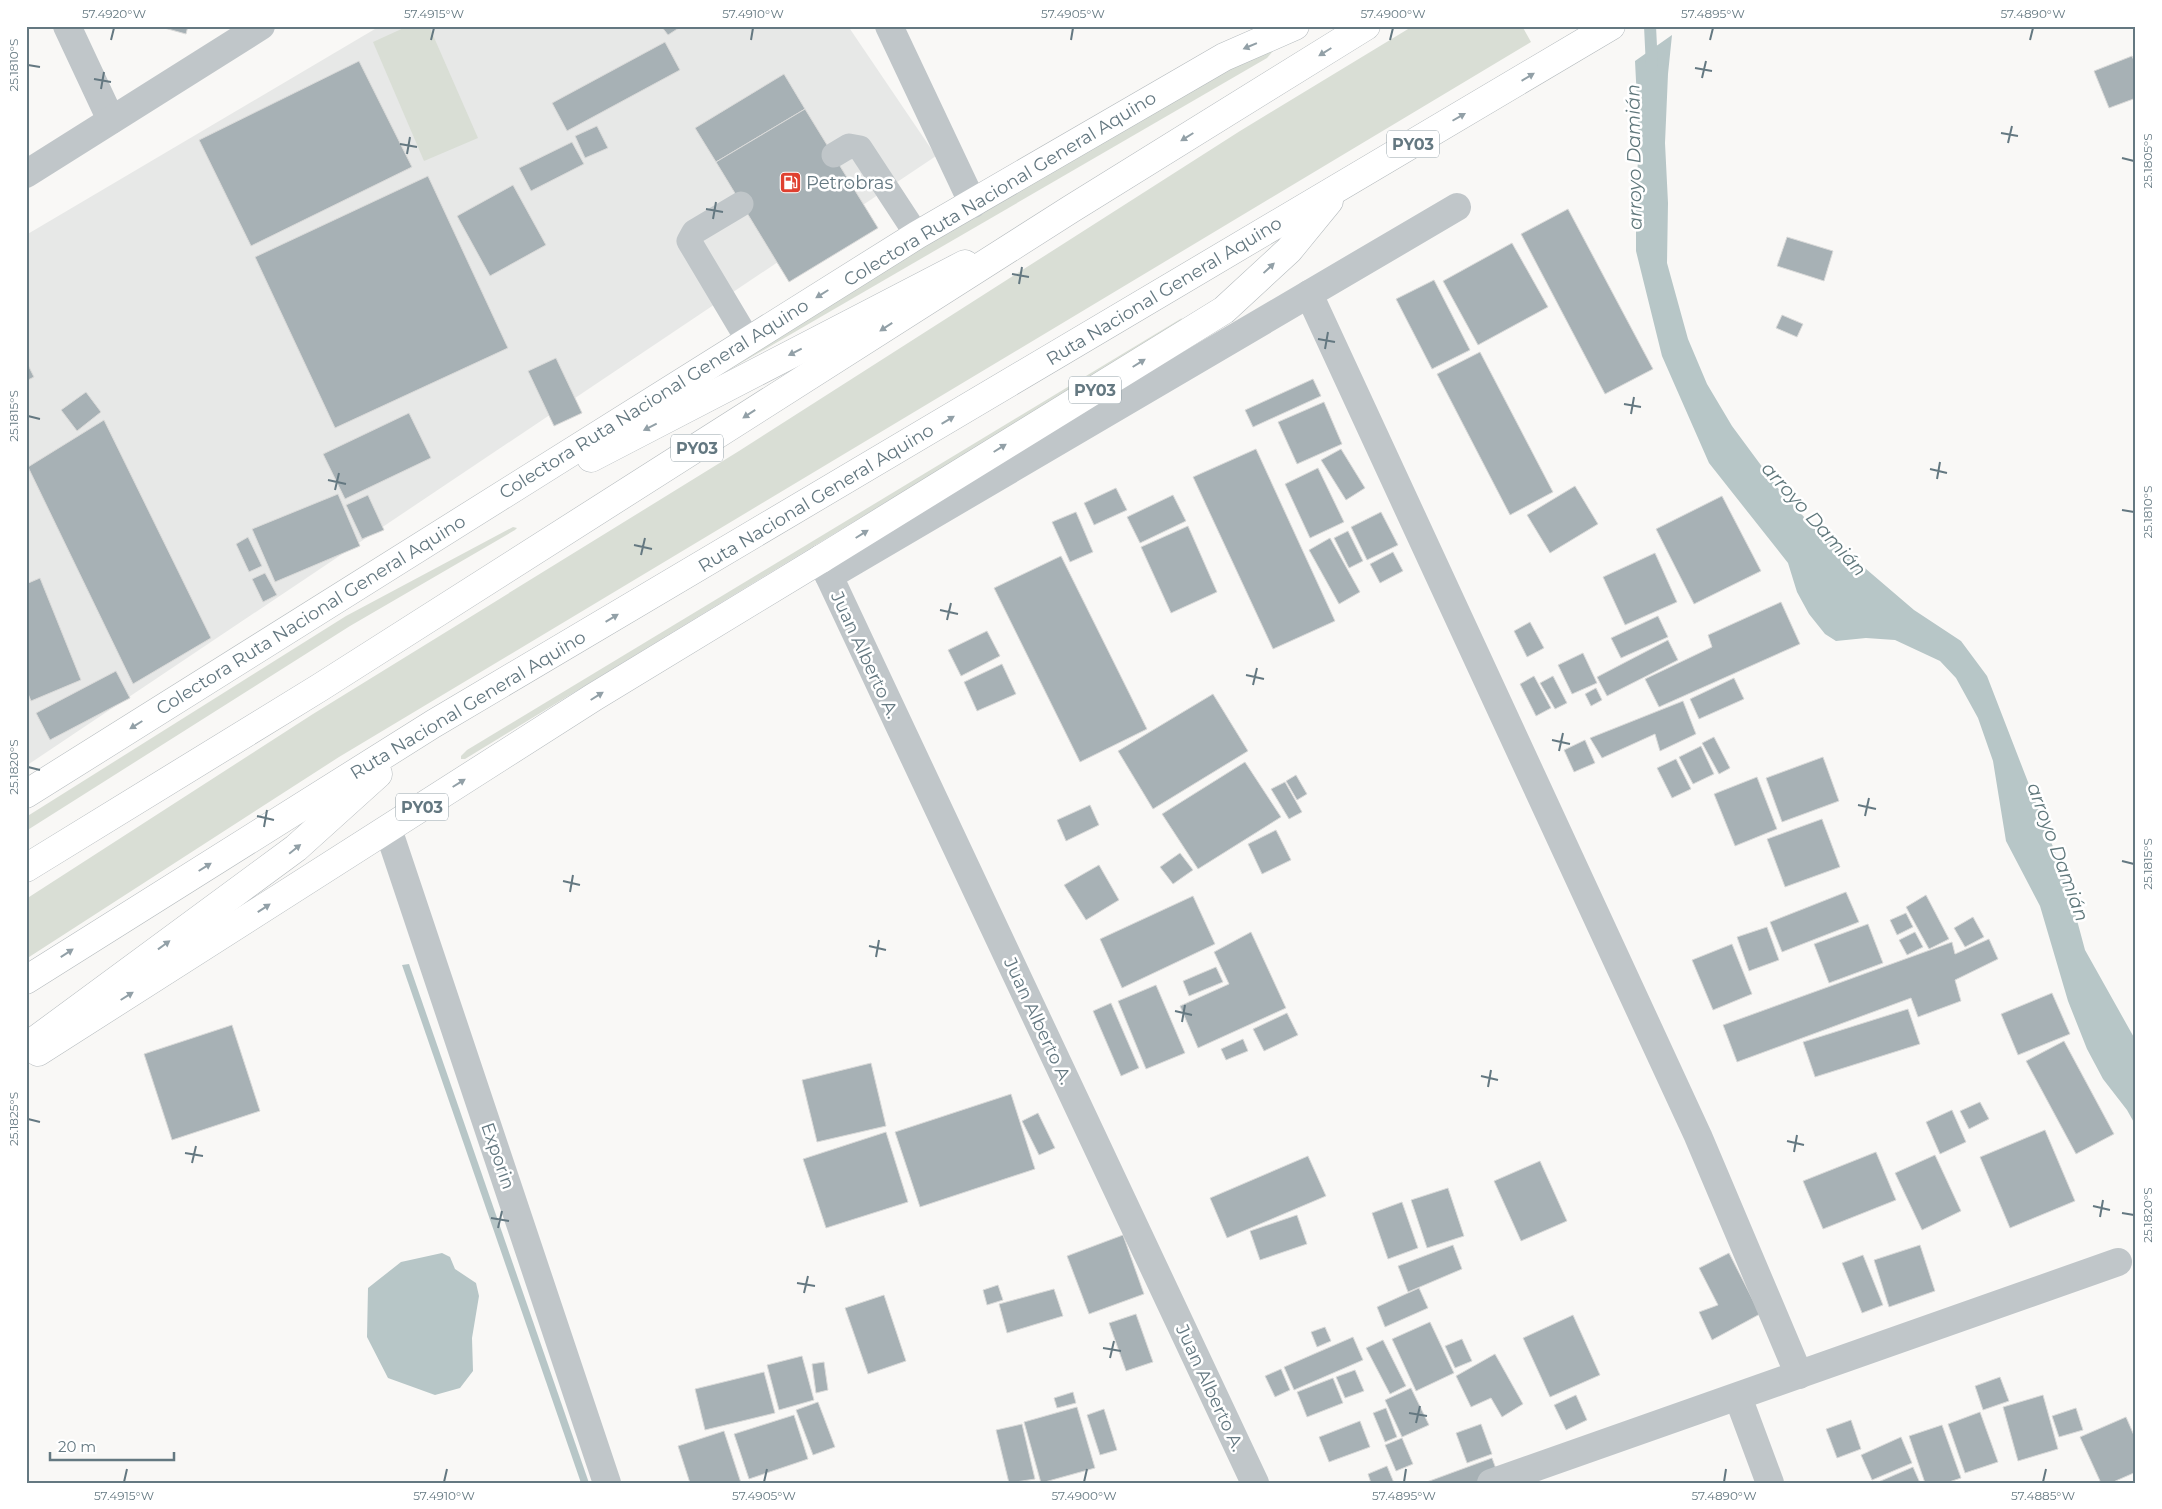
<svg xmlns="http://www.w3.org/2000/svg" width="2162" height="1509" font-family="Montserrat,sans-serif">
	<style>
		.built { fill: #e7e8e7 }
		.green { fill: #d9ded5 }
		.water { fill: #b7c6c7 }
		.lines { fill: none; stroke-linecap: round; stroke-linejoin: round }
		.stream { stroke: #b7c6c7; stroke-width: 12 }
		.building { fill: #a7b1b5; stroke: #dadad9 }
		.primary-casing { stroke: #b4babd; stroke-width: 29 }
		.highway-casing { stroke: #b3b9bc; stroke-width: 29 }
		.lane { stroke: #c0c6c9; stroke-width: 25 }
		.street { stroke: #c0c6c9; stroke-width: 28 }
		.primary { stroke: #fff; stroke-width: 28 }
		.highway { stroke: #fff; stroke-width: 28 }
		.oneway { fill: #92a0a7 }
		.ticks { fill: none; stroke: #647881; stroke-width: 2 }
		.labels { text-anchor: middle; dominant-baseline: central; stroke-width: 5; stroke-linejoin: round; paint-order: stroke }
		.shield { fill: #fff; stroke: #92a0a7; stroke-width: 1 }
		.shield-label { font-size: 16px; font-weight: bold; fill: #647881 }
		.poi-label { font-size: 18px; fill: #647881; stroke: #fff; text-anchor: start }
		.street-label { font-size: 18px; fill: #647881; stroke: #fff }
		.water-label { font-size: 19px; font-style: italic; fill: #5f777b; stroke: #fff }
		.neatline { fill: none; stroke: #647881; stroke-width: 2 }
		.ticks-label { font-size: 12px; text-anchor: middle; fill: #647881 }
	</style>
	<rect width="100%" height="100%" fill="#f9f8f6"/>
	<polygon class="built" points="380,26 848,26 936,156 26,766 26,235"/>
	<g class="green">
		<polygon points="408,26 429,26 478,138 424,161 373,42"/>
		<polygon points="1413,26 1522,26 1531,42 339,757 26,959 26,899 313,714 739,451 1240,131"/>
		<polygon points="1262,50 1274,50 1267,58 593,449 933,237"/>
		<polygon points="1182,318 1178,324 465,759 461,759 461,756 467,750"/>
		<polygon points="513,527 517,528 515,530 350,626 26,831 26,817 346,616"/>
	</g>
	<g class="water">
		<polygon points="1672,35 1668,74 1665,143 1668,203 1667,263 1688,339 1707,384 1732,426 1780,491 1817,531 1845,551 1914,610 1961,641 1987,676 2067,883 2085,950 2136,1041 2136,1126 2127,1110 2103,1079 2087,1049 2068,1001 2040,906 2006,841 1993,761 1978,718 1956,678 1940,661 1895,640 1866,638 1836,641 1825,634 1809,614 1797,592 1788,563 1709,463 1662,356 1636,251 1636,197 1639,140 1635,61"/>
		<polygon points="409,964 589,1483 581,1483 402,965"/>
		<polygon points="442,1253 450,1257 455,1269 476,1283 479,1296 472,1338 473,1371 460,1388 435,1395 388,1378 367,1337 368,1288 401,1262"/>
	</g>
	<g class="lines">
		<polyline class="stream" points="1650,26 1652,67"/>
	</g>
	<g class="building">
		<polygon points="157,26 188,26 186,34"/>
		<polygon points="661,26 682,26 668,35"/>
		<polygon points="665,42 680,70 567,131 552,103"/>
		<polygon points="2132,56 2136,65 2136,98 2109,108 2094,71"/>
		<polygon points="359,61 412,167 251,246 199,140"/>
		<polygon points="784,74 805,109 716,162 695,128"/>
		<polygon points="805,109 878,228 789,282 716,162"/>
		<polygon points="597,126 608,148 585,158 575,136"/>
		<polygon points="572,142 584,164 531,191 519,168"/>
		<polygon points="428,176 508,348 335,428 255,257"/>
		<polygon points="513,185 546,245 490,276 457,216"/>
		<polygon points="1568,209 1653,369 1605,394 1521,234"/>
		<polygon points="1787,237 1833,251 1824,281 1777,266"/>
		<polygon points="1512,243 1548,307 1478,345 1443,281"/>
		<polygon points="1434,280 1470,350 1432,369 1396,299"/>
		<polygon points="1782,315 1803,324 1797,337 1776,328"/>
		<polygon points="1480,352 1553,492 1510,515 1437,374"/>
		<polygon points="556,358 582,413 554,426 528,371"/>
		<polygon points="26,361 34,377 26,381"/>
		<polygon points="1313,379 1321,396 1253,427 1245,410"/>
		<polygon points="86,392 101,412 77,431 61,410"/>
		<polygon points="1324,402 1342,444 1297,464 1278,422"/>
		<polygon points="409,413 431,458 345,499 323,454"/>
		<polygon points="104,420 211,638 133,684 28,467"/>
		<polygon points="1256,449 1335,621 1273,649 1193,477"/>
		<polygon points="1341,449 1365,488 1346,500 1321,460"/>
		<polygon points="1318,468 1344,522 1310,538 1285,484"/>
		<polygon points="1575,486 1598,524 1550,553 1527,515"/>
		<polygon points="1116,488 1127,510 1094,525 1084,503"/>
		<polygon points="338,494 360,546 275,582 252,529"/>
		<polygon points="368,495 384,530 362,539 346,505"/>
		<polygon points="1173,495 1186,521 1140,543 1127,517"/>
		<polygon points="1722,496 1761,571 1694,604 1656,529"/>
		<polygon points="1076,512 1093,552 1070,562 1052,522"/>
		<polygon points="1381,512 1398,545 1367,560 1351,527"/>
		<polygon points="1188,526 1217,592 1171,613 1141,547"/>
		<polygon points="1348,531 1363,561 1349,568 1334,538"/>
		<polygon points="248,537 262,566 249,572 236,544"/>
		<polygon points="1330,538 1360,592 1339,604 1309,550"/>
		<polygon points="1393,552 1403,571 1380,583 1370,564"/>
		<polygon points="1655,553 1677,602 1625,625 1603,577"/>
		<polygon points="1061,556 1147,729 1080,762 994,588"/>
		<polygon points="265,573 277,595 263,602 252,579"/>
		<polygon points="40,578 81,680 31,701 26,689 26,584"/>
		<polygon points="1781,602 1800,644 1659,707 1645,679 1712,647 1708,635"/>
		<polygon points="1658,616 1668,637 1621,658 1611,638"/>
		<polygon points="1530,622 1544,648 1527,657 1514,631"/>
		<polygon points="987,631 1000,656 961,676 948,650"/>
		<polygon points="1668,640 1678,660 1607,696 1597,677"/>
		<polygon points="1583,653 1597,683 1572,694 1558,665"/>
		<polygon points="1002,664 1016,694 977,711 964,682"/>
		<polygon points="116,671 130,698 50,740 36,713"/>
		<polygon points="1534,676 1551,708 1536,716 1520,684"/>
		<polygon points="1553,676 1567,703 1555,709 1540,683"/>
		<polygon points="1734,678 1744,699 1699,719 1690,699"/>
		<polygon points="1596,688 1602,700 1591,706 1585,694"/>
		<polygon points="1213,694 1248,751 1153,809 1118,751"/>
		<polygon points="1683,701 1696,734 1660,751 1655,734 1602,758 1590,738"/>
		<polygon points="1714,737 1730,768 1719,774 1702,743"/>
		<polygon points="1585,740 1595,763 1574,772 1564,750"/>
		<polygon points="1701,746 1714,774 1693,784 1679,757"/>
		<polygon points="1823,757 1839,801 1782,822 1766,778"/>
		<polygon points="1676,759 1691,789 1672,798 1657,768"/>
		<polygon points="1245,762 1281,817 1198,869 1162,814"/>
		<polygon points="1296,775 1307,794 1297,800 1286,781"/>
		<polygon points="1757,777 1777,829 1735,846 1714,794"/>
		<polygon points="1285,782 1302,812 1289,819 1271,789"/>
		<polygon points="1090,805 1099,825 1066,841 1057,820"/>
		<polygon points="1822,819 1840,867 1785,887 1767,839"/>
		<polygon points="1276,830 1291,860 1262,874 1248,844"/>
		<polygon points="1180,853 1193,870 1173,884 1160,867"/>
		<polygon points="1099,865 1119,900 1086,920 1064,885"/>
		<polygon points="1846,892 1859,922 1782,952 1770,922"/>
		<polygon points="1926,895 1949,939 1929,949 1906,907"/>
		<polygon points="1193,896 1215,944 1122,988 1100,939"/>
		<polygon points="1906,913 1913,927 1897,935 1890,920"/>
		<polygon points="1973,917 1984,937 1965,947 1954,928"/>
		<polygon points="1868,924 1883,963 1829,983 1814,944"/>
		<polygon points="1767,927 1779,960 1749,971 1737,937"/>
		<polygon points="1251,932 1286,1008 1198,1048 1180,1006 1229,984 1214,952"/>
		<polygon points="1915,932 1923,947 1907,955 1899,940"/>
		<polygon points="1989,939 1998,959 1955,980 1961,1001 1918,1017 1911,998 1737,1062 1723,1025 1952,942 1955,954"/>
		<polygon points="1732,944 1752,994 1713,1010 1692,960"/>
		<polygon points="1216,967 1223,982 1189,996 1183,981"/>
		<polygon points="1156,985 1185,1053 1146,1069 1118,1001"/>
		<polygon points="2052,993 2070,1034 2018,1055 2001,1014"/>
		<polygon points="1111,1003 1139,1068 1121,1076 1093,1011"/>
		<polygon points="1908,1009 1920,1044 1815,1077 1803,1042"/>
		<polygon points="1287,1013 1298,1035 1264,1051 1253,1029"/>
		<polygon points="232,1025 260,1111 172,1140 144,1054"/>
		<polygon points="1243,1039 1248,1051 1226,1060 1221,1049"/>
		<polygon points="2064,1041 2114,1134 2076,1154 2026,1061"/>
		<polygon points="871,1063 886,1126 817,1142 802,1080"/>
		<polygon points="1011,1094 1035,1169 920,1207 895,1132"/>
		<polygon points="1980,1102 1989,1119 1969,1129 1960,1111"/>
		<polygon points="1952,1110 1966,1142 1940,1154 1926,1122"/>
		<polygon points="1038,1113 1055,1148 1039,1155 1022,1121"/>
		<polygon points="2045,1130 2075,1201 2010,1228 1980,1157"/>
		<polygon points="886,1132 908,1202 826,1228 803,1159"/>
		<polygon points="1876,1152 1896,1200 1823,1229 1803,1181"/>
		<polygon points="1935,1155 1961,1211 1922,1230 1895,1173"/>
		<polygon points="1308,1156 1326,1196 1227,1238 1210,1198"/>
		<polygon points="1540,1161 1567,1221 1521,1241 1494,1181"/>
		<polygon points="1448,1188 1464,1236 1427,1248 1411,1200"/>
		<polygon points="1402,1202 1418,1248 1388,1259 1372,1213"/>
		<polygon points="1297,1215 1307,1244 1260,1260 1250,1231"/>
		<polygon points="1123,1235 1144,1294 1089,1314 1067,1256"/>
		<polygon points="1453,1245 1462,1269 1408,1292 1398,1266"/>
		<polygon points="1920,1245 1935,1291 1889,1307 1874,1260"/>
		<polygon points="1729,1253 1760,1314 1712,1340 1699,1312 1718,1305 1699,1268"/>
		<polygon points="1863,1255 1883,1305 1862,1313 1842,1263"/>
		<polygon points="998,1285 1003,1300 987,1305 983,1290"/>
		<polygon points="1419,1288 1428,1308 1385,1327 1377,1307"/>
		<polygon points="1054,1289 1063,1316 1007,1333 999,1304"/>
		<polygon points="884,1295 906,1361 868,1374 845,1308"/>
		<polygon points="1136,1314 1153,1362 1126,1371 1109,1323"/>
		<polygon points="1573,1315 1600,1375 1550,1397 1523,1338"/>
		<polygon points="1430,1322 1454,1373 1416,1391 1392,1339"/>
		<polygon points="1325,1327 1331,1341 1317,1347 1311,1332"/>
		<polygon points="1353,1337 1363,1360 1294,1390 1284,1367"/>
		<polygon points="1462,1339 1472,1361 1455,1368 1445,1346"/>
		<polygon points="1383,1340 1406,1386 1390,1394 1366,1348"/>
		<polygon points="1495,1354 1523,1404 1502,1417 1491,1398 1471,1407 1456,1376"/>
		<polygon points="802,1356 814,1400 779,1410 767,1365"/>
		<polygon points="824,1362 828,1390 816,1393 812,1364"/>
		<polygon points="1281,1369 1290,1390 1275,1397 1265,1376"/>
		<polygon points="1355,1370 1364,1391 1345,1398 1336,1377"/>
		<polygon points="764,1372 775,1413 705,1430 695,1389"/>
		<polygon points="2000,1377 2009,1401 1983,1410 1975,1386"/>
		<polygon points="1333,1378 1343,1403 1307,1417 1297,1392"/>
		<polygon points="1411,1388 1429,1425 1402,1437 1385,1400"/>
		<polygon points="1073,1392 1076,1403 1057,1408 1054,1398"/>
		<polygon points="1576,1395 1587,1420 1566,1430 1554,1405"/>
		<polygon points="2043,1395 2058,1449 2018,1461 2003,1407"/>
		<polygon points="818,1402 835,1447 813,1455 796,1410"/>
		<polygon points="1077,1407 1095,1468 1041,1483 1024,1422"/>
		<polygon points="1386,1408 1397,1437 1385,1442 1373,1413"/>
		<polygon points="2076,1408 2083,1430 2059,1437 2052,1416"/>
		<polygon points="1104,1409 1117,1450 1100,1455 1087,1415"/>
		<polygon points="1980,1412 1998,1462 1965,1473 1948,1424"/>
		<polygon points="794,1415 808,1459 749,1479 734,1434"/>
		<polygon points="2126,1417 2136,1440 2136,1472 2111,1483 2101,1483 2080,1437"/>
		<polygon points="1851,1420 1861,1449 1837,1458 1826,1429"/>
		<polygon points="1360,1421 1370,1447 1329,1462 1319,1437"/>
		<polygon points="1022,1424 1035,1479 1009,1483 996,1430"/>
		<polygon points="1481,1424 1492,1454 1467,1463 1456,1433"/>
		<polygon points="1942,1425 1961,1478 1946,1483 1925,1483 1909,1436"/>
		<polygon points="724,1431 741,1483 690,1483 678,1446"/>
		<polygon points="1901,1437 1912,1463 1872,1480 1861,1455"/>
		<polygon points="1402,1438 1413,1464 1396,1471 1385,1445"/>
		<polygon points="1492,1458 1499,1477 1481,1483 1424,1483"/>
		<polygon points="1387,1466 1394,1483 1371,1483 1368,1474"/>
		<polygon points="1913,1467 1920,1483 1876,1483"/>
	</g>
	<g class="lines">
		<defs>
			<g id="primary">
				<polyline points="591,458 965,264"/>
				<polyline points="26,794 917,235 1224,57 1295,26"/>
				<polyline points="38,1052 594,697 821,559"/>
			</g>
			<g id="highway">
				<polyline points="821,559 1224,310 1289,250 1329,201"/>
				<polyline points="26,868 319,688 1071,209 1366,26"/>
				<polyline points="26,980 433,724 1611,26"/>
				<polyline points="26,1047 296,848 378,774"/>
			</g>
		</defs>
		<use href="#primary" class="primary-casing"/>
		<use href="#highway" class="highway-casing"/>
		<g class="lane">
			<polyline points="834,155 849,146 860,148 917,235"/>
			<polyline points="741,204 694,232 689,241 748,340"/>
		</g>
		<g class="street">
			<polyline points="67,26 111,120"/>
			<polyline points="889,26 973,204"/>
			<polyline points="26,174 261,26"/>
			<polyline points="1309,294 1698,1136 1799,1375"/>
			<polyline points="821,559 1255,1483"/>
			<polyline points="829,576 1457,207"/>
			<polyline points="388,829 607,1483"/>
			<polyline points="1738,1397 1770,1483"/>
			<polyline points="1491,1483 2118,1262"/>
		</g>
		<use href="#primary" class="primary"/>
		<use href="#highway" class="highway"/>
	</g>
	<defs><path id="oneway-solid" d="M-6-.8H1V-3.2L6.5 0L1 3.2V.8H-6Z" transform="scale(1.25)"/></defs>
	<g class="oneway">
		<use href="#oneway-solid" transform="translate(1250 46) rotate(157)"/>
		<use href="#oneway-solid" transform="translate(1325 52) rotate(148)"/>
		<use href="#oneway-solid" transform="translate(1528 77) rotate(-31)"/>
		<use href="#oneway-solid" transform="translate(1459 117) rotate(-30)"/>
		<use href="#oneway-solid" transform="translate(1187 137) rotate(148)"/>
		<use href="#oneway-solid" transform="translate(1269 268) rotate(-43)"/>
		<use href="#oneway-solid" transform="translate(822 294) rotate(148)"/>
		<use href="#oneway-solid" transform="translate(886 327) rotate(147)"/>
		<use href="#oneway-solid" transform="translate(795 352) rotate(153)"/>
		<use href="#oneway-solid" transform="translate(1139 363) rotate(-32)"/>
		<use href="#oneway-solid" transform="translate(749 414) rotate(147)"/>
		<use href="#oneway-solid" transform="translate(948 420) rotate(-31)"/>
		<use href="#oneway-solid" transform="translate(650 427) rotate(153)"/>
		<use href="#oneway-solid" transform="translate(1000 448) rotate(-32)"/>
		<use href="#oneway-solid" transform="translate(862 534) rotate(-32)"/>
		<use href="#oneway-solid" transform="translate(612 618) rotate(-31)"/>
		<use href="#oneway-solid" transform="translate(597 696) rotate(-32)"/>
		<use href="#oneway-solid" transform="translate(136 725) rotate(148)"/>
		<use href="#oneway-solid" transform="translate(459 783) rotate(-32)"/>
		<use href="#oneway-solid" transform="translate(295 849) rotate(-39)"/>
		<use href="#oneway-solid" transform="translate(205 867) rotate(-32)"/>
		<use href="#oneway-solid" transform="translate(264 908) rotate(-33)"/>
		<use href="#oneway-solid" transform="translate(164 945) rotate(-36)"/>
		<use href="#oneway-solid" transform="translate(67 953) rotate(-33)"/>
		<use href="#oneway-solid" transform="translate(127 996) rotate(-32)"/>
	</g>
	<path class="ticks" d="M111,40L114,28M431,40L434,28M751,40L753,28M1071,40L1073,28M1390,40L1393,28M1710,40L1713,28M2030,40L2033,28M28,65L40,67M1695,68L1712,71M1702,78L1706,61M94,79L111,82M101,89L104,72M2001,133L2018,136M2008,143L2012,126M400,144L417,147M407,154L410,137M2122,158L2134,161M706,209L723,212M713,219L716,202M1012,274L1029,277M1019,284L1022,267M1318,339L1335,342M1325,349L1328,332M1624,404L1641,407M1631,414L1634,397M28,416L40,419M1930,469L1947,473M1937,479L1940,462M328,480L346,484M335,490L339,473M2122,510L2134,512M634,545L652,549M641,555L645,538M940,610L958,614M947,620L951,603M1246,675L1264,679M1253,685L1257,668M1552,740L1570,744M1559,751L1563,733M28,767L40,770M1858,805L1876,809M257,816L274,820M1865,816L1869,798M264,827L267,810M2122,861L2134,864M563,881L580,885M570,892L573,875M869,946L886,950M876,957L879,940M1175,1011L1192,1015M1182,1022L1185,1005M1481,1076L1498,1080M1488,1087L1491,1070M28,1119L40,1122M1787,1141L1804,1145M1794,1152L1797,1135M185,1153L203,1156M192,1163L196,1146M2093,1206L2110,1210M2122,1213L2134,1215M2100,1217L2103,1200M491,1218L509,1221M498,1228L502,1211M797,1283L815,1286M804,1293L808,1276M1103,1348L1121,1351M1110,1358L1114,1341M1409,1413L1427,1416M1416,1423L1420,1406M124,1482L127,1469M444,1482L447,1469M764,1482L767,1469M1084,1482L1087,1469M1404,1482L1406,1469M1724,1482L1726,1469M2043,1482L2046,1469"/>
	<defs>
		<symbol id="fuel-square" viewBox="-11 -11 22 22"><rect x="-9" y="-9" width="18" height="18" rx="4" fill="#df4030" stroke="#fff"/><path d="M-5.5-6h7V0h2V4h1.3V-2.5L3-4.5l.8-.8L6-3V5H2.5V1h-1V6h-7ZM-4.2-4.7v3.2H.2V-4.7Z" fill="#fff"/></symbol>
	</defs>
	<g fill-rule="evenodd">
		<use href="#fuel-square" x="778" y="170" width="25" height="25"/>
	</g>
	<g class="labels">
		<g class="shield">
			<rect x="1387" y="130.5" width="52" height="27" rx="4"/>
			<rect x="1069" y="376.5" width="52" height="27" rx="4"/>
			<rect x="671" y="434.5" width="52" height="27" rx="4"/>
			<rect x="396" y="793.5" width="52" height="27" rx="4"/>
		</g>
		<g class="shield-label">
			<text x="1413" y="144">PY03</text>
			<text x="1095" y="390">PY03</text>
			<text x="697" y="448">PY03</text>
			<text x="422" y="807">PY03</text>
		</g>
		<g class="poi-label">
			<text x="806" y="183">Petrobras</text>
		</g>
		<g class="street-label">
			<text transform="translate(1000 189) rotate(-31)">Colectora Ruta Nacional General Aquino</text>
			<text transform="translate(1164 291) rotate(-31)">Ruta Nacional General Aquino</text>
			<text transform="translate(654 399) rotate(-32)">Colectora Ruta Nacional General Aquino</text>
			<text transform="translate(816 498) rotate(-31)">Ruta Nacional General Aquino</text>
			<text transform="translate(311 615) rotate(-32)">Colectora Ruta Nacional General Aquino</text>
			<text transform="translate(865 655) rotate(65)">Juan Alberto A.</text>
			<text transform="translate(468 705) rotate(-31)">Ruta Nacional General Aquino</text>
			<text transform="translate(1038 1021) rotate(65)">Juan Alberto A.</text>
			<text transform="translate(498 1156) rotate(71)">Exporin</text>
			<text transform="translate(1210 1388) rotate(65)">Juan Alberto A.</text>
		</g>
		<g class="water-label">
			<text transform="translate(1634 157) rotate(-91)">arroyo Damián</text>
			<text transform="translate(1814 519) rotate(48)">arroyo Damián</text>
			<text transform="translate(2058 852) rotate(70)">arroyo Damián</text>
		</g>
	</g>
	<rect width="2162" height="1509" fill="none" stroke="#ffffff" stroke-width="55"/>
	<path d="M50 1452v8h124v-8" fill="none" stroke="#647881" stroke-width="2.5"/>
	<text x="58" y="1452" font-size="15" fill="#647881" stroke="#ffffff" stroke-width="4" paint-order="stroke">20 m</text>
	<rect x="28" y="28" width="2106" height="1454" class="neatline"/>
	<g class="ticks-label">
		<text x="114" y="18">57.4920°W</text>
		<text x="434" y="18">57.4915°W</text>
		<text x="753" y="18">57.4910°W</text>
		<text x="1073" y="18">57.4905°W</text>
		<text x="1393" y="18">57.4900°W</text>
		<text x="1713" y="18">57.4895°W</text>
		<text x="2033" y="18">57.4890°W</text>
		<text transform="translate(14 65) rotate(-90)" y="4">25.1810°S</text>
		<text transform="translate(2148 161) rotate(-90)" y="4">25.1805°S</text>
		<text transform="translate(14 416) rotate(-90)" y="4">25.1815°S</text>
		<text transform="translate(2148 512) rotate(-90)" y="4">25.1810°S</text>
		<text transform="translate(14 767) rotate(-90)" y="4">25.1820°S</text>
		<text transform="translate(2148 864) rotate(-90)" y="4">25.1815°S</text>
		<text transform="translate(14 1119) rotate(-90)" y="4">25.1825°S</text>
		<text transform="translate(2148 1215) rotate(-90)" y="4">25.1820°S</text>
		<text x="124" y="1500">57.4915°W</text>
		<text x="444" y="1500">57.4910°W</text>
		<text x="764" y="1500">57.4905°W</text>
		<text x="1084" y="1500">57.4900°W</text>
		<text x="1404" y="1500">57.4895°W</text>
		<text x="1724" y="1500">57.4890°W</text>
		<text x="2043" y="1500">57.4885°W</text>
	</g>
</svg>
